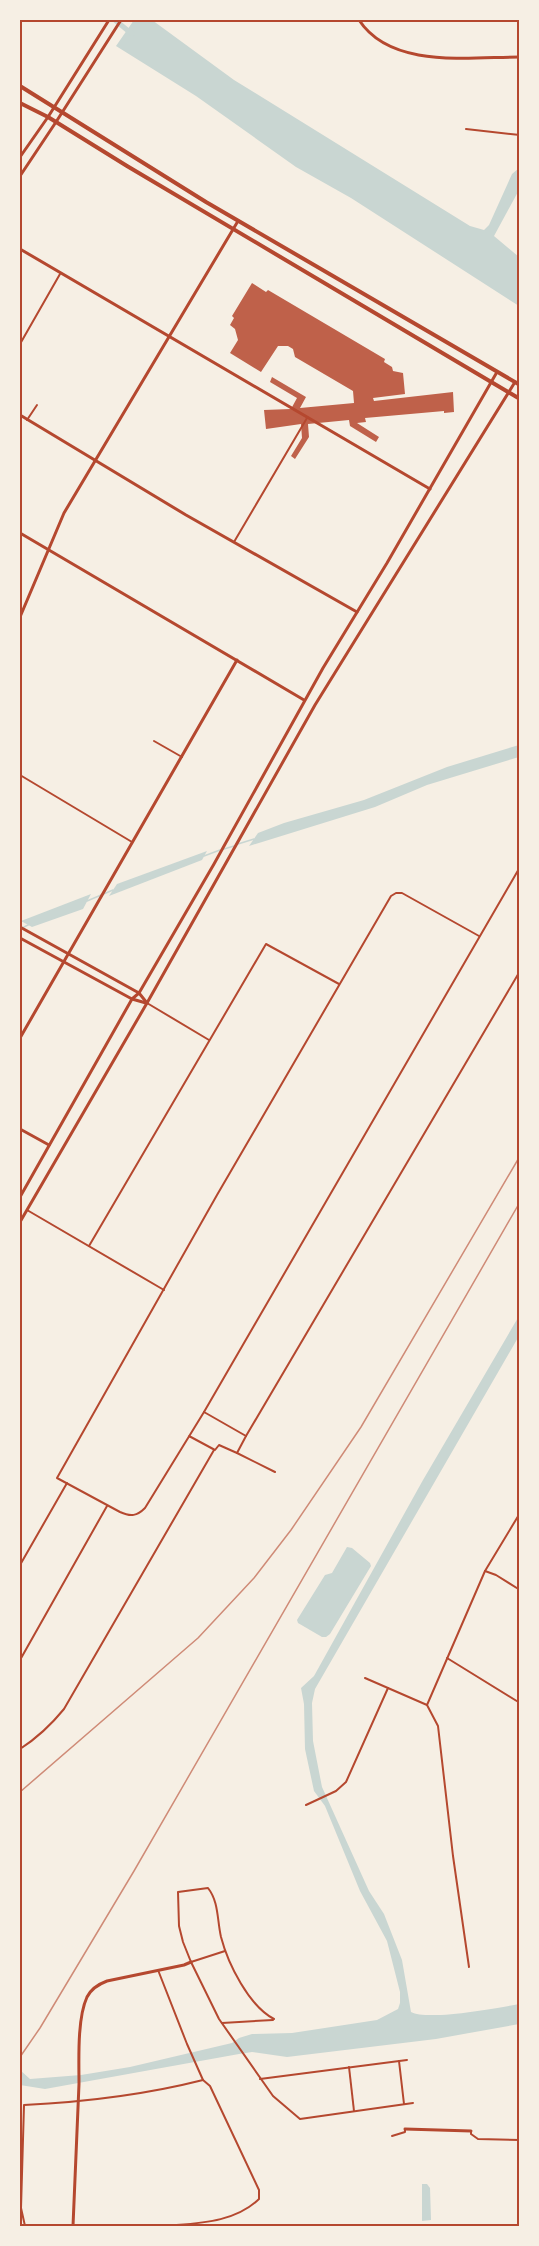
<svg xmlns="http://www.w3.org/2000/svg" width="539" height="2246" font-family="'Source Sans 3',sans-serif">
	<style>
		.water { fill: #c9d6d2 }
		.lines { fill: none; stroke-linecap: round; stroke-linejoin: round }
		.stream { stroke: #c9d6d2; stroke-width: 1.5 }
		.canal { stroke: #c9d6d2; stroke-width: 5 }
		.building { fill: #bf614a }
		.minor { stroke: #b5482f; stroke-width: 2 }
		.tertiary { stroke: #b5482f; stroke-width: 3 }
		.secondary { stroke: #b5482f; stroke-width: 3 }
		.primary { stroke: #b5482f; stroke-width: 4 }
		.rail { stroke: #cf8b77; stroke-width: 1.5 }
		.neatline { fill: none; stroke: #b5482f; stroke-width: 2 }
	</style>
	<rect width="100%" height="100%" fill="#f6efe4"/>
	<g class="water">
		<polygon points="134,20 152,20 234,80 470,226 484,230 489,225 512,174 519,168 519,190 494,236 519,257 519,306 351,198 296,167 196,96 116,46"/>
		<polygon points="519,745 519,757 427,785 375,807 249,846 258,833 284,823 364,800 447,767"/>
		<polygon points="207,851 202,860 109,896 117,884"/>
		<polygon points="91,894 83,909 32,927 21,921"/>
		<path d="M519,1316V1336L315,1689L312,1703L313,1741L322,1787L369,1891L384,1914L402,1960L411,2012C428,2021 497,2008 519,2004V2024L436,2039L287,2057L252,2052L239,2054L45,2089L20,2085V2070L30,2079L81,2075L130,2067L232,2043L239,2038L252,2034L292,2033L377,2020L398,2009L400,2003V1992L387,1941L360,1891L325,1806L314,1791L305,1749L304,1704L301,1688L314,1676L423,1480Z"/>
		<polygon points="347,1547 352,1548 370,1563 371,1566 330,1634 326,1637 322,1637 298,1623 297,1620 325,1575 332,1573"/>
		<polygon points="422,2184 427,2184 430,2188 431,2220 422,2221"/>
	</g>
	<g class="lines">
		<g class="stream">
			<polyline points="238,844 254,839"/>
			<polyline points="224,849 234,846"/>
			<polyline points="204,856 220,850"/>
			<polyline points="87,901 113,890"/>
			<polyline points="20,929 30,924"/>
		</g>
		<polyline class="canal" points="115,20 132,34"/>
	</g>
	<polygon class="building" points="252,283 266,292 268,290 385,359 384,362 392,367 393,371 403,373 405,394 373,398 374,401 453,392 454,412 444,413 444,411 365,418 366,422 357,423 379,437 376,442 350,426 349,420 308,424 309,437 295,459 291,456 302,438 301,424 266,429 264,410 291,409 297,398 270,382 272,377 306,397 300,408 354,403 353,391 295,357 293,349 288,346 278,346 261,372 230,353 238,340 235,329 230,325 234,318 232,316"/>
	<g class="lines">
		<g class="minor">
			<polyline points="466,129 520,135"/>
			<polyline points="20,344 60,274"/>
			<polyline points="27,420 37,405"/>
			<polyline points="234,542 307,418"/>
			<polyline points="154,741 182,757"/>
			<polyline points="20,775 132,842"/>
			<polyline points="147,1003 209,1040"/>
			<polyline points="27,1210 164,1290"/>
			<polyline points="89,1246 266,944 339,984"/>
			<polyline points="204,1412 520,867"/>
			<path d="M189,1436L215,1450L219,1445L237,1453L246,1436L204,1412L145,1508C137,1516 131,1517 120,1512L57,1478L217,1195L391,896L396,893H402L479,936"/>
			<polyline points="246,1436 520,971"/>
			<polyline points="237,1453 275,1472"/>
			<polyline points="20,1565 67,1483"/>
			<polyline points="485,1571 496,1575 520,1590"/>
			<polyline points="447,1658 520,1703"/>
			<polyline points="20,1660 107,1506"/>
			<polyline points="365,1678 427,1705 438,1726 453,1856 469,1967"/>
			<polyline points="427,1705 485,1571 520,1513"/>
			<path d="M20,1749C37,1738 51,1725 64,1709L214,1450"/>
			<polyline points="306,1805 336,1791 346,1782 388,1688"/>
			<polyline points="191,1962 225,1951"/>
			<path d="M158,1970L187,2044L203,2080L210,2086L259,2190V2199C234,2223 198,2223 165,2226"/>
			<path d="M274,2019C249,2006 228,1964 221,1937C217,1920 219,1902 208,1888L178,1892L179,1926L183,1942L191,1962L219,2019L273,2096L300,2119L413,2103"/>
			<polyline points="222,2023 273,2020"/>
			<polyline points="399,2061 404,2104"/>
			<polyline points="349,2067 354,2111"/>
			<polyline points="260,2079 407,2060"/>
			<polyline points="471,2131 471,2134 478,2139 520,2140"/>
			<polyline points="392,2136 405,2132 405,2129"/>
			<path d="M25,2226L21,2208L24,2105C85,2102 144,2095 203,2080"/>
		</g>
		<g class="tertiary">
			<path d="M359,20C391,69 469,57 520,57"/>
			<polyline points="48,117 109,20"/>
			<polyline points="56,122 121,20"/>
			<polyline points="20,249 430,489"/>
			<polyline points="20,415 186,515 357,612"/>
			<polyline points="20,533 304,700"/>
			<polyline points="20,617 64,513 238,221"/>
			<polyline points="20,1038 237,660"/>
			<polyline points="20,1129 49,1145"/>
			<polyline points="405,2129 471,2131"/>
			<path d="M73,2226C75,2179 77,2132 79,2084C79,2060 77,2019 87,1997C91,1989 99,1984 107,1981L184,1965L191,1962"/>
		</g>
		<g class="secondary">
			<polyline points="20,157 48,117"/>
			<polyline points="20,176 56,122"/>
			<polyline points="20,927 139,993 147,1003"/>
			<polyline points="20,938 132,999 146,1003"/>
			<polyline points="20,1197 132,999 139,993 214,864 323,668 387,563 497,372"/>
			<polyline points="20,1222 147,1003 315,705 515,382"/>
		</g>
		<g class="primary">
			<polyline points="20,86 206,202 520,385"/>
			<polyline points="20,103 48,117 127,166 520,399"/>
		</g>
		<g class="rail">
			<polyline points="20,1792 198,1638 254,1578 291,1530 361,1427 520,1156"/>
			<polyline points="20,2057 40,2028 134,1871 520,1202"/>
		</g>
	</g>
	<rect width="539" height="2246" fill="none" stroke="#f6efe4" stroke-width="42"/>
	<rect x="21" y="21" width="497" height="2204" class="neatline"/>
</svg>
